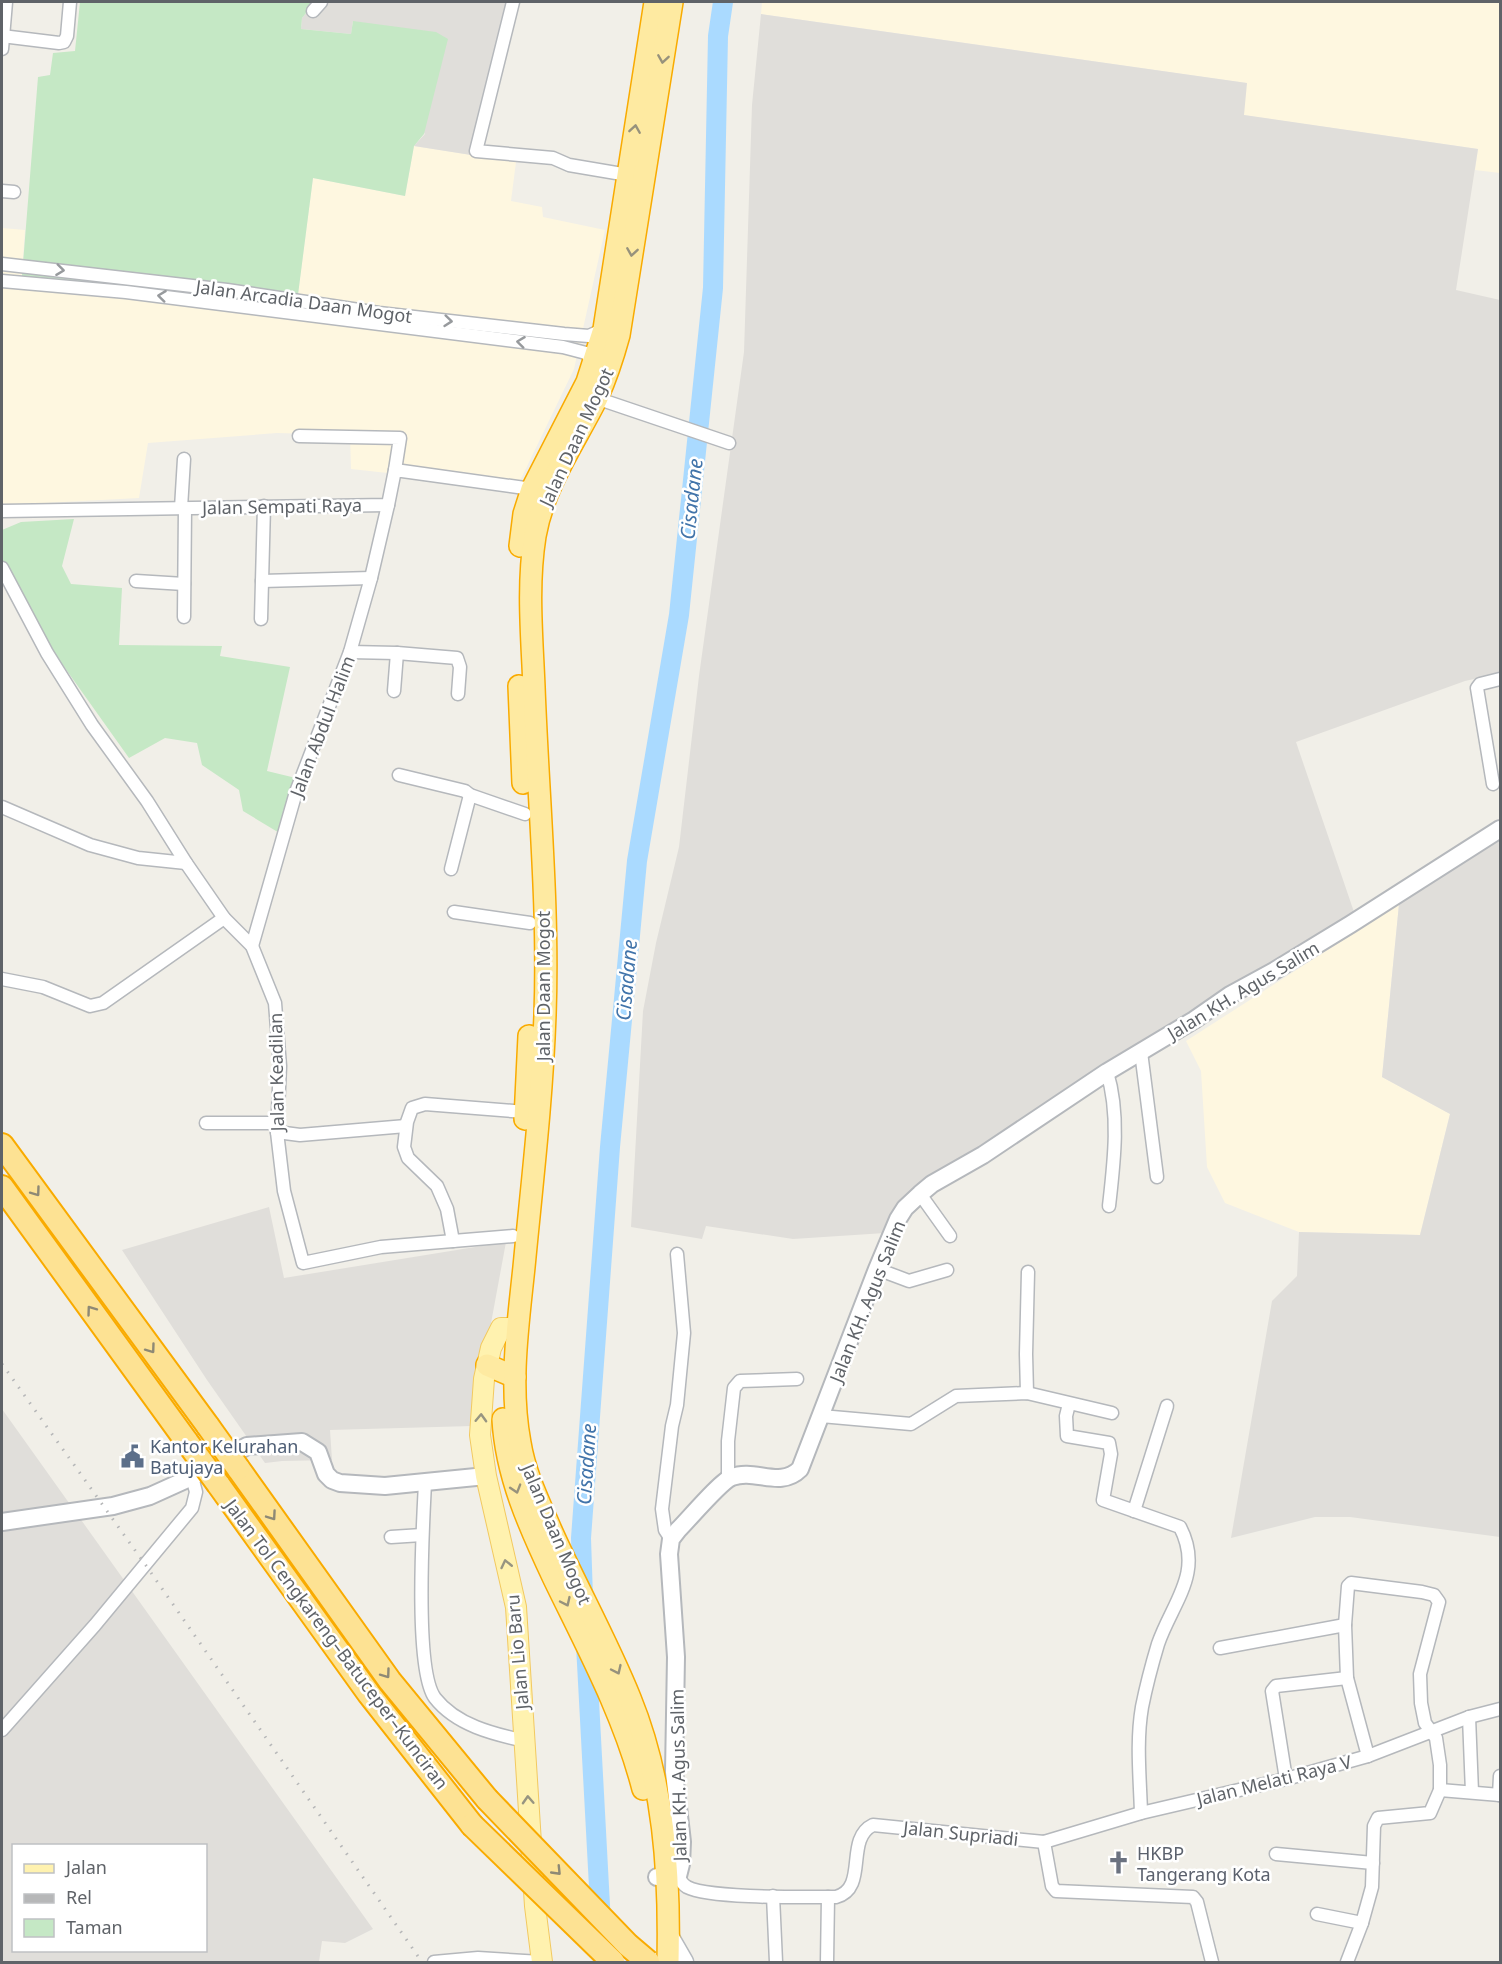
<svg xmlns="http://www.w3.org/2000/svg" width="1502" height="1964" font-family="'Noto Sans',sans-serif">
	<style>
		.commercial { fill: #fef7e0 }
		.industrial { fill: #e0deda; fill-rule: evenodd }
		.green { fill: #c5e8c5 }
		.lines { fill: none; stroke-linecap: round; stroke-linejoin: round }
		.river { stroke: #aadaff; stroke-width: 20 }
		.minor-casing { stroke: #b5b8bc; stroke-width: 15 }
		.tertiary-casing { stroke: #b5b8bc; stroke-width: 20 }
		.secondary-casing { stroke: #b6babf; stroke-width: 21 }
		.primary-casing { stroke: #f2c960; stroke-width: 22 }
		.trunk-casing { stroke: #f9ab00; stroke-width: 24 }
		.motorway-casing { stroke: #f9ab00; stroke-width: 26 }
		.minor { stroke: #fff; stroke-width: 12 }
		.tertiary { stroke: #fff; stroke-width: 16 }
		.secondary { stroke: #fff; stroke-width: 18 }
		.primary { stroke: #fff2af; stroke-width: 20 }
		.trunk { stroke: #feeaa1; stroke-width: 21 }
		.motorway { stroke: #fde293; stroke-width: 22 }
		.rail { stroke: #b6b7b8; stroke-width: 3; stroke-dasharray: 1.5 8; stroke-linecap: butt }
		.motorway-bridge-casing { stroke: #f9ab00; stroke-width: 26; stroke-linecap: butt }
		.motorway-bridge { stroke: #fde293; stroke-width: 22 }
		.oneway { stroke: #97927c }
		.oneway2 { stroke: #979a9d }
		.oneway3 { stroke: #8e8975 }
		.oneway4 { stroke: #979581 }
		.labels { text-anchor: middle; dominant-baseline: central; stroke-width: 5; stroke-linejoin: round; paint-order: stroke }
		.street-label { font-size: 18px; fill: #5f6368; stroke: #fff }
		.service-label { font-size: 18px; fill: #4e5e75; stroke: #fff; text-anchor: start }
		.worship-label { font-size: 18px; fill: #5b616d; stroke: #fff; text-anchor: start }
		.water-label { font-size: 20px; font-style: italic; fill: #4174aa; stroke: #fff }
	</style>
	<rect width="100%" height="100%" fill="#f1efe8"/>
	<g class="commercial">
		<polygon points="762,2 1500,2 1500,173 1475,170 1478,149 1243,115 1246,83 761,14"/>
		<polygon points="414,146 516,162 511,201 542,207 543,217 605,230 574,369 517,487 351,469 350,435 277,433 148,443 139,498 7,505 2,507 2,228 25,230 21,288 117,295 295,317 313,178 405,196"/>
		<polygon points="1399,904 1382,1077 1450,1114 1420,1235 1299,1232 1225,1203 1207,1167 1201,1071 1186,1041"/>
	</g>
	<g class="industrial">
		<polygon points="315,2 509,2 471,155 414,146 425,134 353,21 351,34 301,29 302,18"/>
		<polygon points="761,14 1247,83 1244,115 1478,149 1456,290 1500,300 1500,673 1465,681 1296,742 1354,912 1181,1029 920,1183 893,1210 896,1217 885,1233 793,1239 706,1226 702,1239 631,1227 643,1011 656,943 679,847 699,676 744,352 752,105"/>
		<polygon points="1500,838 1500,1537 1350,1517 1315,1517 1231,1538 1272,1301 1297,1276 1299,1232 1420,1235 1450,1114 1382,1077 1399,904"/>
		<polygon points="269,1207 284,1278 506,1242 472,1426 330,1430 332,1460 282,1461 265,1463 207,1380 122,1250"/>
		<path d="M2,1409L373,1929L345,1943L322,1941L319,1962H2ZM14,1846H206V1950H14Z"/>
	</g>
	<g class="green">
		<polygon points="80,2 315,2 302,18 301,29 351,34 353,21 436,32 448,39 424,134 414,146 405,196 313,178 295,318 117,295 21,288 38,77 50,75 53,53 75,51"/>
		<polygon points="74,519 62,566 71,584 122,588 119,645 222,646 220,656 290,667 267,771 300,779 281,834 243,811 239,790 202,765 197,743 165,738 129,758 8,588 2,572 2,530 21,522"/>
	</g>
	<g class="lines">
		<g class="river">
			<polyline points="583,1597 581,1538 610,1147 637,861 679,615 713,288 718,36 723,2"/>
			<polyline points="586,1645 601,1924"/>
		</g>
		<defs>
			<g id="minor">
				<polyline points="513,2 476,151 553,158 569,165 628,175"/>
				<polyline points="313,11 321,2"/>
				<polyline points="2,36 59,43 64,42 67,36 70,2"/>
				<polyline points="2,49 6,2"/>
				<polyline points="2,191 14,192"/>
				<polyline points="2,264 227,290 379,313 564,334 589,336 604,329"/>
				<polyline points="2,281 126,292 563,347 586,353 594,364"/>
				<polyline points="596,398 729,443"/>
				<polyline points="299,436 400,438 395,470"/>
				<polyline points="181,508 184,459"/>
				<polyline points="2,511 388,505 395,470 532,489"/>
				<polyline points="2,568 47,653 92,725 147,801 186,863 224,918 252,946 275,1003 280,1066 277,1132 284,1191 303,1263 381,1247 513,1236"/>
				<polyline points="136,581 184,584"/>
				<polyline points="262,581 371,578"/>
				<polyline points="184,617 185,508"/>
				<polyline points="261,619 264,506"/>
				<polyline points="350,652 397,653 457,658 460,667 458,694"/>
				<polyline points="394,691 397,653"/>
				<polyline points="399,775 465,791 470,795 525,814"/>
				<polyline points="1493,784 1477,688 1480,684 1500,679"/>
				<polyline points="2,807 90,845 138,858 186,863"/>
				<polyline points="451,869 470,795"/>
				<polyline points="454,912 530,923"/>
				<polyline points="252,946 296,792 350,652 371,578 388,505"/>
				<polyline points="2,979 43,987 90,1006 103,1003 224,918"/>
				<polyline points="1141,1052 1157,1177"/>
				<path d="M1107,1072C1120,1114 1114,1162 1109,1206"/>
				<polyline points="206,1123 278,1123"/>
				<polyline points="277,1132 300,1135 406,1126"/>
				<polyline points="920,1194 950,1236"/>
				<polyline points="453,1241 447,1209 437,1186 408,1158 404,1147 407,1122 412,1108 425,1104 525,1112"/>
				<polyline points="877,1269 909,1281 947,1270"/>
				<polyline points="1027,1393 1026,1354 1028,1272"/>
				<path d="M1069,1404L1066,1416L1067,1436L1109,1443L1111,1454L1103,1500L1180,1527C1204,1573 1172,1603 1158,1644C1152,1664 1146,1687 1142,1707C1136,1742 1140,1778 1141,1813"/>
				<polyline points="821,1416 911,1424 956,1396 1027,1393 1112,1413"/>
				<polyline points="728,1479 728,1441 734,1388 740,1381 797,1379"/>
				<path d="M425,1483C423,1523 414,1670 435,1698C456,1725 493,1734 525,1741"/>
				<polyline points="1134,1511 1167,1406"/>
				<polyline points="391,1537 422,1535"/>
				<polyline points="671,1539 665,1530 662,1509 672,1426 677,1405 684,1333 677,1254"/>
				<polyline points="1220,1648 1345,1625"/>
				<polyline points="1469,1717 1472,1792"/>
				<polyline points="2,1730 95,1625 192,1508 196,1492 192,1477"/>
				<polyline points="1286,1779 1272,1691 1276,1686 1347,1678"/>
				<polyline points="1440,1790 1500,1795"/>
				<polyline points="1499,1795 1500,1776"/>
				<polyline points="1044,1842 1052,1886 1056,1891 1193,1897 1197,1902 1212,1962"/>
				<polyline points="1276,1854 1373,1863"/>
				<path d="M678,1876C680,1880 682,1884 687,1887C710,1899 806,1897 836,1897C869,1888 844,1839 873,1825L1044,1842L1141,1813L1286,1779L1368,1756L1469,1717L1500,1709"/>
				<polyline points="773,1896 776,1962"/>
				<polyline points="1317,1914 1362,1923 1372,1887 1374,1826 1378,1818 1430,1813 1440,1790 1440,1765 1436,1738 1425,1723 1421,1703 1420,1674 1439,1602 1434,1595 1422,1592 1351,1583 1348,1586 1345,1625 1347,1678 1368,1756"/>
				<polyline points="434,1962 478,1958 541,1962"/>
				<polyline points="827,1962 828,1897"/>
				<polyline points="1347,1962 1362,1923"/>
			</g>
			<g id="tertiary">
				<polyline points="2,1522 113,1506 150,1496 192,1477 247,1446 302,1442 318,1452 326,1474 332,1480 340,1483 385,1486 486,1476"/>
				<path d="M657,1877L678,1876L681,1864L682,1842L674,1772L676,1657L669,1554L671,1539L678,1530C689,1519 721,1481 732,1477C755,1468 780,1489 800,1469L877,1269L898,1219L905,1208L920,1194L932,1184L983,1155L1107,1072L1194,1020L1230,995L1274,971L1351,924L1500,829"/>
			</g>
			<polyline id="secondary" points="669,1936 684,1962"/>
			<polyline id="primary" points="518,1328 501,1328 491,1348 484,1379 480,1435 486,1476 516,1607 535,1906 542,1962"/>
			<g id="trunk">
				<polyline points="520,546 524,514 532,489 587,382 604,329 655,2"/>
				<polyline points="519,686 523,783"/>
				<polyline points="525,1119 529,1036"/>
				<polyline points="487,1365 515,1377"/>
				<path d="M503,1419C506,1476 530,1528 554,1579C587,1647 624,1715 643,1789"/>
				<path d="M668,1962C670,1873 664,1781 630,1698C607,1641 576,1586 551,1530C539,1502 525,1474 520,1443C509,1385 518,1325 524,1267C532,1183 542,1100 545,1015C549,906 538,796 534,687C532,637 527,586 535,536C544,485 574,444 597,398C606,378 613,357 619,335L672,2"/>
			</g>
			<g id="motorway">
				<polyline points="2,1145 208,1426"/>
				<polyline points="2,1187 187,1442"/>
				<polyline points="238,1468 390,1681 487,1799"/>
				<polyline points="218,1484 369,1694 472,1825"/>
			</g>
		</defs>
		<use href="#minor" class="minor-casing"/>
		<use href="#tertiary" class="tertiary-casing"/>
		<use href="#secondary" class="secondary-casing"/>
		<use href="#primary" class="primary-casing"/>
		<use href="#trunk" class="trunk-casing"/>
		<use href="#motorway" class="motorway-casing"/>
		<use href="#minor" class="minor"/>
		<use href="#tertiary" class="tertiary"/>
		<use href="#secondary" class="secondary"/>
		<use href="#primary" class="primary"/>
		<use href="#trunk" class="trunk"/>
		<use href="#motorway" class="motorway"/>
		<polyline class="rail" points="2,1364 147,1567 422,1962"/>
		<defs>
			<g id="motorway-bridge">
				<polyline points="208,1426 238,1468"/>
				<polyline points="187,1442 218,1484"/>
				<polyline points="487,1799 628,1945 648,1962"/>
				<polyline points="472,1825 613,1962"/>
			</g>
		</defs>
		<use href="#motorway-bridge" class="motorway-bridge-casing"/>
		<use href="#motorway-bridge" class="motorway-bridge"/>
	</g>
	<defs><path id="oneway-chevron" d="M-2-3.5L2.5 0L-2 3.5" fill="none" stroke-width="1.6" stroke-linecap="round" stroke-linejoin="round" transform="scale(1.5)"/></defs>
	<g class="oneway">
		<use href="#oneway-chevron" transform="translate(663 59) rotate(99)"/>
		<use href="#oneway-chevron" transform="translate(635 129) rotate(-81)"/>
		<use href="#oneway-chevron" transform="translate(632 252) rotate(99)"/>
		<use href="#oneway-chevron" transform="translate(516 1489) rotate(73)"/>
		<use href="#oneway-chevron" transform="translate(566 1602) rotate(65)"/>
		<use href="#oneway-chevron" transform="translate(617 1670) rotate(65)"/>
	</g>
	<g class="oneway2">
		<use href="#oneway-chevron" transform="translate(60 270) rotate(7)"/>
		<use href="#oneway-chevron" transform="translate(162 296) rotate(-173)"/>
		<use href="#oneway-chevron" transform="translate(448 321) rotate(6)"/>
		<use href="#oneway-chevron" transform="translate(521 342) rotate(-173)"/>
	</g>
	<g class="oneway3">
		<use href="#oneway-chevron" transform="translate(36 1192) rotate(54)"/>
		<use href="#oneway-chevron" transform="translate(91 1310) rotate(-126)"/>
		<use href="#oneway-chevron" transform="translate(151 1349) rotate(54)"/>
		<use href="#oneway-chevron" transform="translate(272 1516) rotate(55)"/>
		<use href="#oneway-chevron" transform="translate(386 1674) rotate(54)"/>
		<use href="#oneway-chevron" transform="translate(557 1871) rotate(46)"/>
	</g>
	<g class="oneway4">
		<use href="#oneway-chevron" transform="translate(481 1418) rotate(-88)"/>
		<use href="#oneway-chevron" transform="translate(506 1564) rotate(-103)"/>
		<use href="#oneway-chevron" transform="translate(528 1800) rotate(-93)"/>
	</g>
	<defs>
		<symbol id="civic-bare" viewBox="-9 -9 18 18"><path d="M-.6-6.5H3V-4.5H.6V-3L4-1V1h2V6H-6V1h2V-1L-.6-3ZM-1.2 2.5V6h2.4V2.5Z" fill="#5c6f8a" stroke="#fff" stroke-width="2.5" paint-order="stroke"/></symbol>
		<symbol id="church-bare" viewBox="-9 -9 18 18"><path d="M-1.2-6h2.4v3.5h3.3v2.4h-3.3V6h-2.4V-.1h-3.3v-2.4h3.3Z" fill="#6b7280" stroke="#fff" stroke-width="2.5" paint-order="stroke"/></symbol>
	</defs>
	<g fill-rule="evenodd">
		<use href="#civic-bare" x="116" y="1440" width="33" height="33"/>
		<use href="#church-bare" x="1102" y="1846" width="33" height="33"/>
	</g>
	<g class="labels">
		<g class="street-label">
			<text transform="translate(304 301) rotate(8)">Jalan Arcadia Daan Mogot</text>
			<text transform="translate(576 437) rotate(-65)">Jalan Daan Mogot</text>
			<text transform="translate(282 506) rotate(-1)">Jalan Sempati Raya</text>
			<text transform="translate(322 726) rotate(-69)">Jalan Abdul Halim</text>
			<text transform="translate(543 986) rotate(-90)">Jalan Daan Mogot</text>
			<text transform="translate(1243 990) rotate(-31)">Jalan KH. Agus Salim</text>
			<text transform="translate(276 1072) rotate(-91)">Jalan Keadilan</text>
			<text transform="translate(867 1301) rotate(-68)">Jalan KH. Agus Salim</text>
			<text transform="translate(557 1534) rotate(67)">Jalan Daan Mogot</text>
			<text transform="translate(337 1644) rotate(53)">Jalan Tol Cengkareng–Batuceper–Kunciran</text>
			<text transform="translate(517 1652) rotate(-95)">Jalan Lio Baru</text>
			<text transform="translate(678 1775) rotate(-91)">Jalan KH. Agus Salim</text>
			<text transform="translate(1274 1780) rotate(-14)">Jalan Melati Raya V</text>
			<text transform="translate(961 1833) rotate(6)">Jalan Supriadi</text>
		</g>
		<g class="service-label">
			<text x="150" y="1446">Kantor Kelurahan<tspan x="150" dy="21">Batujaya</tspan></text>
		</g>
		<g class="worship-label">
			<text x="1137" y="1853">HKBP<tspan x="1137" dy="21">Tangerang Kota</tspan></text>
		</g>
		<g class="water-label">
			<text transform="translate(691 499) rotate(-84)">Cisadane</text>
			<text transform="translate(626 980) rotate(-85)">Cisadane</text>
			<text transform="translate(586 1464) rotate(-86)">Cisadane</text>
		</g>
	</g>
	<rect width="1502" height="1964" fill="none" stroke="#5f6368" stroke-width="6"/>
	<rect x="12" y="1844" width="195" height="108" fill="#ffffff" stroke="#bfc1c3" stroke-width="1.5"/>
	<rect x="24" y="1864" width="30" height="9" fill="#fff2af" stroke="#bfc1c3" stroke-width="1.5"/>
	<text x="66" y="1874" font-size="18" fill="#5f6368">Jalan</text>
	<rect x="24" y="1894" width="30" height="9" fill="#b6b7b8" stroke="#bfc1c3" stroke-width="1.5"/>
	<text x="66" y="1904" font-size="18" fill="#5f6368">Rel</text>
	<rect x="24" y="1919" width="30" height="18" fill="#c5e8c5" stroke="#bfc1c3" stroke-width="1.5"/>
	<text x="66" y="1934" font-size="18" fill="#5f6368">Taman</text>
</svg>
